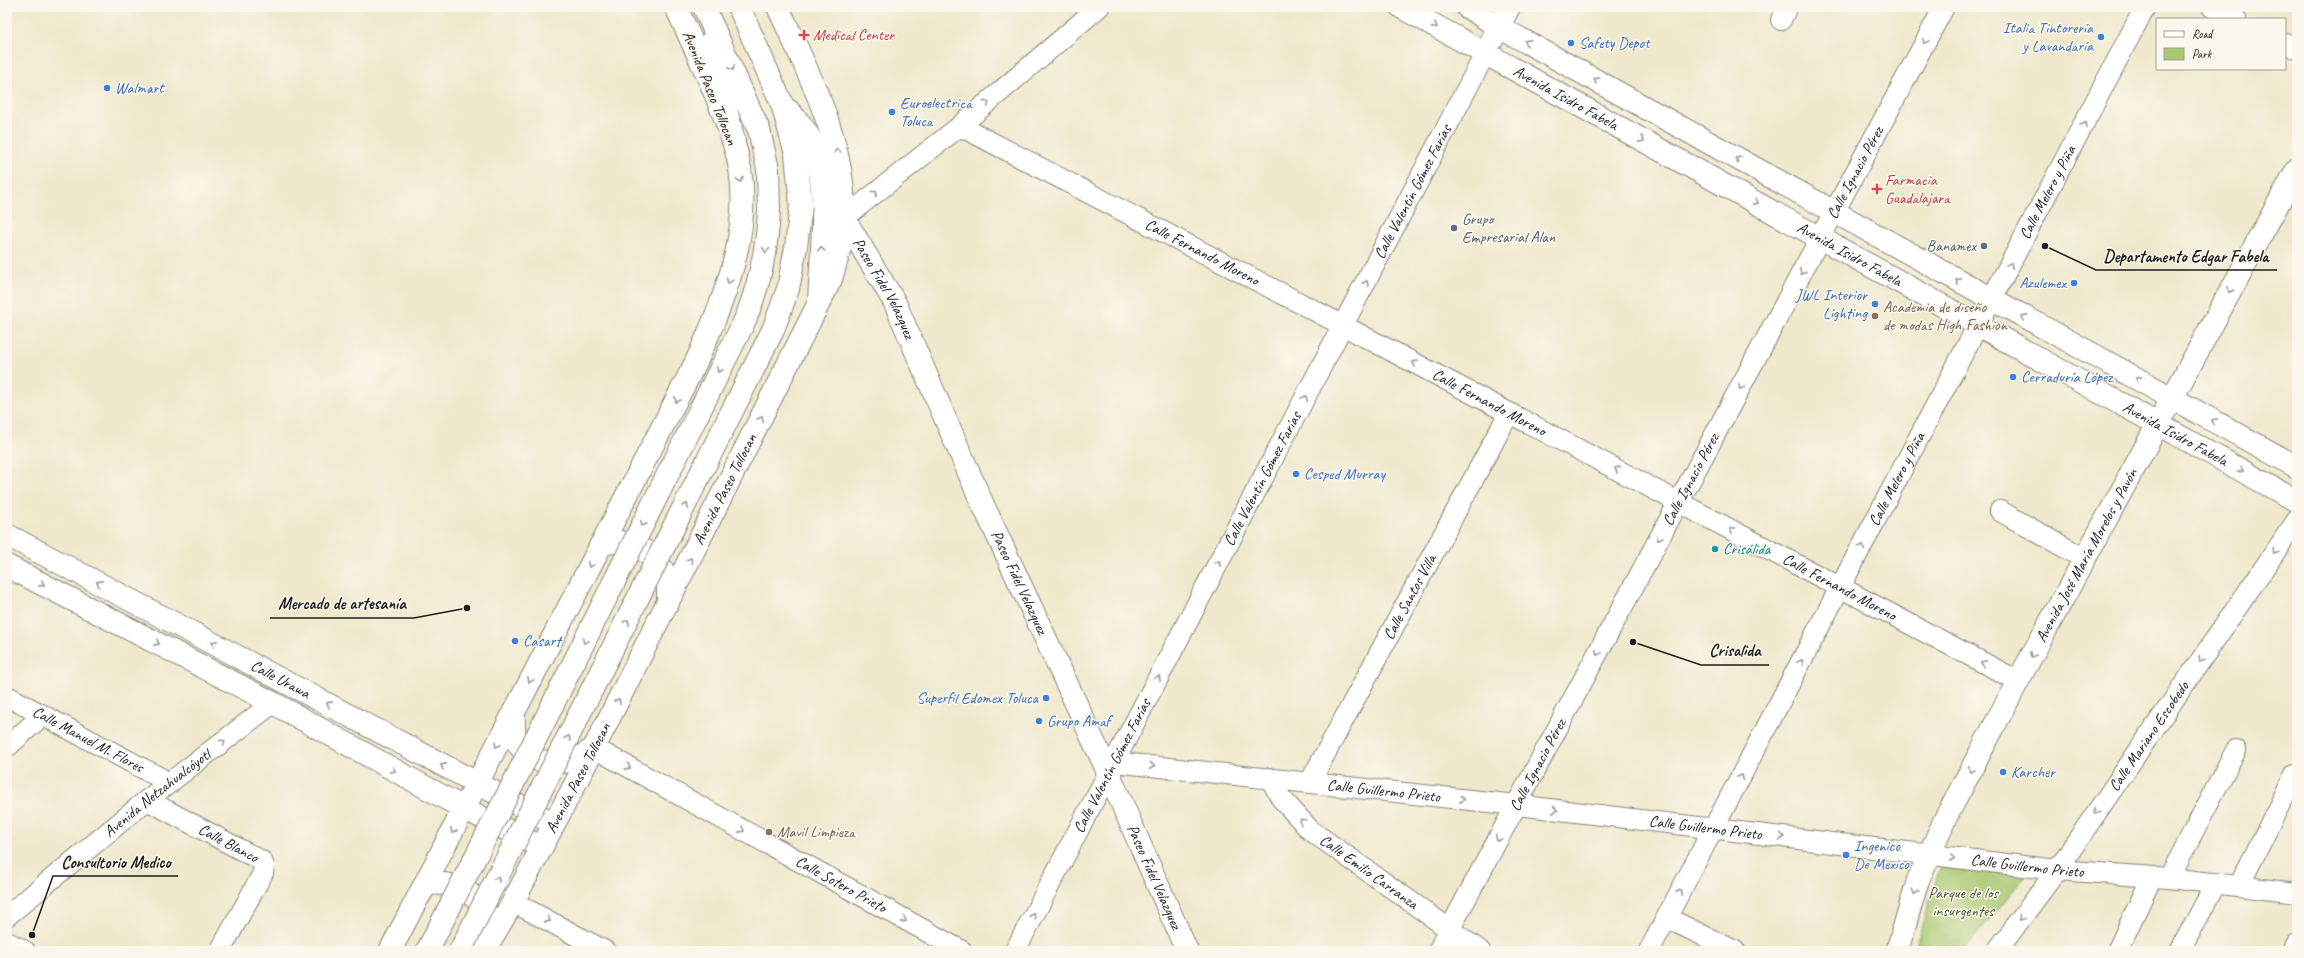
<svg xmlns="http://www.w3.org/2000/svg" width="2304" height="958" font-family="Caveat,sans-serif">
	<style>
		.green { fill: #a7c870; stroke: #627246 }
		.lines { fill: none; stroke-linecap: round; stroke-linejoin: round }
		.street-casing { stroke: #868274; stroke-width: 22 }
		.secondary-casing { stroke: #868274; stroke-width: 24 }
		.highway-casing { stroke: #868274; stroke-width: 24 }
		.street { stroke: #fff; stroke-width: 20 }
		.secondary { stroke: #fff; stroke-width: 22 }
		.highway { stroke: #fff; stroke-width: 22 }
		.highway-bridge-casing { stroke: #868274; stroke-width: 24; stroke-linecap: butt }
		.highway-bridge { stroke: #fff; stroke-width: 22 }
		.oneway { stroke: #999 }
		.health-dot { fill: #e0444e; stroke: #fbf7ec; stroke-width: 1.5 }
		.shop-dot { fill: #3f7fe0; stroke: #fbf7ec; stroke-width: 1.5 }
		.service-dot { fill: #5c6f8a; stroke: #fbf7ec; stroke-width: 1.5 }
		.education-dot { fill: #8d6e63; stroke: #fbf7ec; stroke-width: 1.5 }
		.culture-dot { fill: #0f9aa8; stroke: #fbf7ec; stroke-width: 1.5 }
		.labels { text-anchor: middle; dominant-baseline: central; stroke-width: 3; stroke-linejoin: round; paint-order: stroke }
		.shop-label { font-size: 16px; fill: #366cbe; stroke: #fbf7ec; text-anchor: start }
		.health-label { font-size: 16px; fill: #be3a42; stroke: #fbf7ec; text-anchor: start }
		.street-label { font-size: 16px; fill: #1c1c1c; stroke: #fbf7ec }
		.service-label { font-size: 16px; fill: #4e5e75; stroke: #fbf7ec; text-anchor: start }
		.education-label { font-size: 16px; fill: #785e54; stroke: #fbf7ec; text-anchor: start }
		.culture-label { font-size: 16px; fill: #0d838f; stroke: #fbf7ec; text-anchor: start }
		.park-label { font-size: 16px; fill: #4d5839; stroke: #fbf7ec }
		.leader { fill: none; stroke: #1c1c1c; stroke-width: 1.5 }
		.callout-dot { fill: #1c1c1c; stroke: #fbf7ec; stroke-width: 1.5 }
		.callout-label { font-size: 17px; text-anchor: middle; font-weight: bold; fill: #1c1c1c; stroke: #fbf7ec; stroke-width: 3; stroke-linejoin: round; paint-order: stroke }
	</style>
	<rect width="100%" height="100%" fill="#fbf7ec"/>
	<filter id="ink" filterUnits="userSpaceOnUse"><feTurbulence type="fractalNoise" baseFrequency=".025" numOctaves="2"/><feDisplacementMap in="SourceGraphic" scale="8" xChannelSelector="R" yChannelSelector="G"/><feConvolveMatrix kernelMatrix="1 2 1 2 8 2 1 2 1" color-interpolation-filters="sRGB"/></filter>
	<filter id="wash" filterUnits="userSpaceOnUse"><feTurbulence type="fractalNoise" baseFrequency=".012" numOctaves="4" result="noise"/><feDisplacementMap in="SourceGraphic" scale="16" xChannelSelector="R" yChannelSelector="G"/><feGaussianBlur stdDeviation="0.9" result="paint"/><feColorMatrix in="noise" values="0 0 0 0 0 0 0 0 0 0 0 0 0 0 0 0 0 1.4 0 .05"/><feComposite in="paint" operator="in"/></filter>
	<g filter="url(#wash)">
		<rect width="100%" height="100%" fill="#efe8cc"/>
		<polygon class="green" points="1940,868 2026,875 1963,951 1914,951"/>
	</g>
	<g filter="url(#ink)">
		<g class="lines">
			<defs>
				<g id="street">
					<polyline points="2212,7 2236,19"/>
					<polyline points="1781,20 1787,7"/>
					<polyline points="2285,43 2297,49"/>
					<path id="s1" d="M960,126L1344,326L2018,681"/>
					<polyline points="844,218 960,126 1099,7"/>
					<polyline points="2000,511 2085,559"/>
					<path id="s2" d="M7,696L170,783"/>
					<polyline points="7,747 43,715"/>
					<path id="s3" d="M594,748L962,951"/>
					<path id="s4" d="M1113,762L1517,805L2057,870L2169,878L2297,893"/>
					<path id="s5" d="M1270,778L1281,798L1310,830L1480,951"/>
					<path id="s6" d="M1310,782L1509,413"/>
					<path id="s7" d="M147,800L262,861L264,866L263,873L220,951"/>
					<polyline points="2169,878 2236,750"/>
					<polyline points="2239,886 2295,774"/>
					<polyline points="513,902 605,951"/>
					<path id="s8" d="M7,916L147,800L273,703"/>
					<polyline points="1667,918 1735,951"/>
					<polyline points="7,942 25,951"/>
					<path id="s9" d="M1015,951L1485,54"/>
					<path id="s10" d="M1438,951L1944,7"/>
					<path id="s11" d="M1649,951L2145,7"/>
					<path id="s12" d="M1997,951L2057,870L2297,520"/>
					<polyline points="2117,951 2152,877"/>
					<polyline points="2180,951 2216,883"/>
					<polyline points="2293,951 2297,944"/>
				</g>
				<g id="secondary">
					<path id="s13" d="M1401,7L2297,501"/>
					<polyline points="1467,7 1499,27 2297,467"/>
					<polyline points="1492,40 1509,7"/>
					<path id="s14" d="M844,218L895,303L979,496L1108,772L1187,951"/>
					<path id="s15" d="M7,535L547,820"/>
					<path d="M600,546C625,533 657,553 666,577C669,585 668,595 668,603"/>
					<polyline points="7,566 273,703 465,809 535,844"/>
					<path d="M514,711C514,719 513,731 516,739C530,771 571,767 594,748"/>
					<path d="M419,896L427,884C457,881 480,894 491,922"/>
					<path d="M390,951L696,362C727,294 759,216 733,141C718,95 696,51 676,7"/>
					<path id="s16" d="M484,951L513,902L594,748L831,279C837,259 844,238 844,217C845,140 809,75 778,7"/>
					<path id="s17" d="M1897,951L1918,880L1945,819L2018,681L2297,169"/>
				</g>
				<g id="highway">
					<polyline points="704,7 759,130 768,169 769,211"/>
					<polyline points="739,7 782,104 796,154 801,205"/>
					<polyline points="710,43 734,141"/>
					<path d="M789,111C798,121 807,131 812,143C830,186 821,255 819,302"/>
				</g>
			</defs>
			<use href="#street" class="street-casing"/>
			<use href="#secondary" class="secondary-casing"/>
			<use href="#highway" class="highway-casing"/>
			<use href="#street" class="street"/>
			<use href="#secondary" class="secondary"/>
			<use href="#highway" class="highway"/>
			<defs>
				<g id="highway-bridge">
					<path d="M427,951L513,784L745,320C760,284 767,249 769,211"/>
					<polyline points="460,951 773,330 788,289 796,247 801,205"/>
				</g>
			</defs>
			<use href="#highway-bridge" class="highway-bridge-casing"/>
			<use href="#highway-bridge" class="highway-bridge"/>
		</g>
		<defs><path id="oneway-chevron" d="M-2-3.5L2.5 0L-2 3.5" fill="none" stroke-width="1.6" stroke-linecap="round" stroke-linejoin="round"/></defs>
		<g class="oneway">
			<use href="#oneway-chevron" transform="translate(1435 26) rotate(29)"/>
			<use href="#oneway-chevron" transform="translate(1925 41) rotate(118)"/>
			<use href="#oneway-chevron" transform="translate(1527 42) rotate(-151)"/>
			<use href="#oneway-chevron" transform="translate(732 68) rotate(65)"/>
			<use href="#oneway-chevron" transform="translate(1596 80) rotate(-151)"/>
			<use href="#oneway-chevron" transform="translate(987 103) rotate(-41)"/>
			<use href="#oneway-chevron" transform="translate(2084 125) rotate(-62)"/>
			<use href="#oneway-chevron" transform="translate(1642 140) rotate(29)"/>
			<use href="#oneway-chevron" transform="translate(837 151) rotate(-104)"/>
			<use href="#oneway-chevron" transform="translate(1738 159) rotate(-151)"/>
			<use href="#oneway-chevron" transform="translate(740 180) rotate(82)"/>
			<use href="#oneway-chevron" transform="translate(875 193) rotate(-38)"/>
			<use href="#oneway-chevron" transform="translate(1756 202) rotate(29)"/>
			<use href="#oneway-chevron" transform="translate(821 249) rotate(-89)"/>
			<use href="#oneway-chevron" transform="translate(766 250) rotate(98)"/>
			<use href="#oneway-chevron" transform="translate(2010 265) rotate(-62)"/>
			<use href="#oneway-chevron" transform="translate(1802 272) rotate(118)"/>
			<use href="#oneway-chevron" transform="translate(729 281) rotate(108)"/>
			<use href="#oneway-chevron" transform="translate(1958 281) rotate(-151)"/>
			<use href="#oneway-chevron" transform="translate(1366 283) rotate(-63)"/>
			<use href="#oneway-chevron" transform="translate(2230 290) rotate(119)"/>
			<use href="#oneway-chevron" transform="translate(2024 317) rotate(-151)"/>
			<use href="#oneway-chevron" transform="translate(1415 363) rotate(-152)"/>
			<use href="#oneway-chevron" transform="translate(719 370) rotate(116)"/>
			<use href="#oneway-chevron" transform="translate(2138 379) rotate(-151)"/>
			<use href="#oneway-chevron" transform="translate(1741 387) rotate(118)"/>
			<use href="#oneway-chevron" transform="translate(1305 398) rotate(-62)"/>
			<use href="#oneway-chevron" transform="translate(677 400) rotate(118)"/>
			<use href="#oneway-chevron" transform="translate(761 419) rotate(-63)"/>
			<use href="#oneway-chevron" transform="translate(2214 421) rotate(-151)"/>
			<use href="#oneway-chevron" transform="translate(1617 469) rotate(-152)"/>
			<use href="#oneway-chevron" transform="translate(2241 470) rotate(29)"/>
			<use href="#oneway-chevron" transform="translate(686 506) rotate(-63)"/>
			<use href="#oneway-chevron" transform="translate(643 524) rotate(116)"/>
			<use href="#oneway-chevron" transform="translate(1732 530) rotate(-152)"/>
			<use href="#oneway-chevron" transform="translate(1659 538) rotate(118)"/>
			<use href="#oneway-chevron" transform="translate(1862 547) rotate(-62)"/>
			<use href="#oneway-chevron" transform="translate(2275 552) rotate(124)"/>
			<use href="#oneway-chevron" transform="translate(690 560) rotate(-63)"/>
			<use href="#oneway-chevron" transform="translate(1218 563) rotate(-62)"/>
			<use href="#oneway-chevron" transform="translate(590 565) rotate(118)"/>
			<use href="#oneway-chevron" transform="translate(99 583) rotate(-152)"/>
			<use href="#oneway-chevron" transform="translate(42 584) rotate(27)"/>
			<use href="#oneway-chevron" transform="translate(627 622) rotate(-63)"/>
			<use href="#oneway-chevron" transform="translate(585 641) rotate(116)"/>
			<use href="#oneway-chevron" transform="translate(157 643) rotate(27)"/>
			<use href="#oneway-chevron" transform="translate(214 643) rotate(-152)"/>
			<use href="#oneway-chevron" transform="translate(1598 653) rotate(118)"/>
			<use href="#oneway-chevron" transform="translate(2032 655) rotate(119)"/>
			<use href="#oneway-chevron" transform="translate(2201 659) rotate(124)"/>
			<use href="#oneway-chevron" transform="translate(1801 662) rotate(-62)"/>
			<use href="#oneway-chevron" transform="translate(1983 663) rotate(-152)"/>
			<use href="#oneway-chevron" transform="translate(1158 678) rotate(-62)"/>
			<use href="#oneway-chevron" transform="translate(530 680) rotate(118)"/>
			<use href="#oneway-chevron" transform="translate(618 701) rotate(-63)"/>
			<use href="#oneway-chevron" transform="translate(329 704) rotate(-152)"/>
			<use href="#oneway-chevron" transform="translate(568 738) rotate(-63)"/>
			<use href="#oneway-chevron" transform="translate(223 742) rotate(-38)"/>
			<use href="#oneway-chevron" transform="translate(497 745) rotate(116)"/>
			<use href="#oneway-chevron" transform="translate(443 766) rotate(-152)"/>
			<use href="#oneway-chevron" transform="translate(1152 766) rotate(6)"/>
			<use href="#oneway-chevron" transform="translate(628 767) rotate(29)"/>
			<use href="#oneway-chevron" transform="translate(393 770) rotate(29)"/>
			<use href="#oneway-chevron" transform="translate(1971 770) rotate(118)"/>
			<use href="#oneway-chevron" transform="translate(1741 777) rotate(-62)"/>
			<use href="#oneway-chevron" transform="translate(1462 799) rotate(6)"/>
			<use href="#oneway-chevron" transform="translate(1555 810) rotate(7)"/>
			<use href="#oneway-chevron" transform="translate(2096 812) rotate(124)"/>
			<use href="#oneway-chevron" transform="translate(1302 821) rotate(-135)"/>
			<use href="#oneway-chevron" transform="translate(742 830) rotate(29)"/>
			<use href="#oneway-chevron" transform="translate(453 831) rotate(118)"/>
			<use href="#oneway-chevron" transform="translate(1782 837) rotate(7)"/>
			<use href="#oneway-chevron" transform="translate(1498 839) rotate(118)"/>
			<use href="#oneway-chevron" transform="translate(1952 858) rotate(6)"/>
			<use href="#oneway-chevron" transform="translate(497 879) rotate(-63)"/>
			<use href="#oneway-chevron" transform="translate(1680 892) rotate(-63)"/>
			<use href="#oneway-chevron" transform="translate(1915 892) rotate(107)"/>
			<use href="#oneway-chevron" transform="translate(1033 916) rotate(-63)"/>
			<use href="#oneway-chevron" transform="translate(2021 918) rotate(126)"/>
			<use href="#oneway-chevron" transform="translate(548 920) rotate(28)"/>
			<use href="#oneway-chevron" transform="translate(904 920) rotate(29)"/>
		</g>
	</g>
	<g class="health-dot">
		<path d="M802 29h4v4h4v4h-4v4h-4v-4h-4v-4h4z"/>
		<path d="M1875 183h4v4h4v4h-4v4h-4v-4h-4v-4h4z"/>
	</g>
	<g class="shop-dot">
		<circle cx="2101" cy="37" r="4"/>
		<circle cx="1571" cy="43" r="4"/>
		<circle cx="107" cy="88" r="4"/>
		<circle cx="892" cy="112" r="4"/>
		<circle cx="2074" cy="283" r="4"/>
		<circle cx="1875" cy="304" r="4"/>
		<circle cx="2013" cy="377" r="4"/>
		<circle cx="1296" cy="474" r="4"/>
		<circle cx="515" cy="641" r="4"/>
		<circle cx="1046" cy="698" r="4"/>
		<circle cx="1039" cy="721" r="4"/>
		<circle cx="2003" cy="772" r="4"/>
		<circle cx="1846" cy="855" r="4"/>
	</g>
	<g class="service-dot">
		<circle cx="1454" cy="228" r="4"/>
		<circle cx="1984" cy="246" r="4"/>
	</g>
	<g class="education-dot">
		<circle cx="1875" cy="316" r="4"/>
		<circle cx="769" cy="832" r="4"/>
	</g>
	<circle class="culture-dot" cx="1715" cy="549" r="4"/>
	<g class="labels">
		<g class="shop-label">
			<text x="2093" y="28" text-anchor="end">Italia Tintorería<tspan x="2093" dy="18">y Lavandaría</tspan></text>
			<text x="1579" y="43">Safety Depot</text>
			<text x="115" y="88">Walmart</text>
			<text x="900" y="103">Euroelectrica<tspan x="900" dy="18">Toluca</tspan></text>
			<text x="2066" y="283" text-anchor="end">Azulemex</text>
			<text x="1867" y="295" text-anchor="end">JWL Interior<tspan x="1867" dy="18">Lighting</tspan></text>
			<text x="2021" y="377">Cerraduría López</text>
			<text x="1304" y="474">Cesped Murray</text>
			<text x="523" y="641">Casart</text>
			<text x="1038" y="698" text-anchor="end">Superfil Edomex Toluca</text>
			<text x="1047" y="721">Grupo Amaf</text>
			<text x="2011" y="772">Karcher</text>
			<text x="1854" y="846">Ingenico<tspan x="1854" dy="18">De Mexico</tspan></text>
		</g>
		<g class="health-label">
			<text x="813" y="35">Medical Center</text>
			<text x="1885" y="180">Farmacia<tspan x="1885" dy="18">Guadalajara</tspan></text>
		</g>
		<g class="street-label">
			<text transform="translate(710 88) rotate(68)">Avenida Paseo Tollocan</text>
			<text stroke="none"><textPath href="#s13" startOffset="188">Avenida Isidro Fabela</textPath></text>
			<text stroke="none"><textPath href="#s10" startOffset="883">Calle Ignacio Pérez</textPath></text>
			<text stroke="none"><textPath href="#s9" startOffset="857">Calle Valentín Gómez Farías</textPath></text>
			<text stroke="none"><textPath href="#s11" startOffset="857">Calle Melero y Piña</textPath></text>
			<text stroke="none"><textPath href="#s1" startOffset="273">Calle Fernando Moreno</textPath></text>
			<text stroke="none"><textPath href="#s13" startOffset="512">Avenida Isidro Fabela</textPath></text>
			<text stroke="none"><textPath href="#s14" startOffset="81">Paseo Fidel Velazquez</textPath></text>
			<text stroke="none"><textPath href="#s1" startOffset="597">Calle Fernando Moreno</textPath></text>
			<text stroke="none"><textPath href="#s13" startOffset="884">Avenida Isidro Fabela</textPath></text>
			<text stroke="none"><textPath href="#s9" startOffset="533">Calle Valentín Gómez Farías</textPath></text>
			<text stroke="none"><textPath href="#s10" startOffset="535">Calle Ignacio Pérez</textPath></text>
			<text stroke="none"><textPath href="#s11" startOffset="533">Calle Melero y Piña</textPath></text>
			<text stroke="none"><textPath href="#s16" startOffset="521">Avenida Paseo Tollocan</textPath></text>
			<text stroke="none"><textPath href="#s17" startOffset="440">Avenida José María Morelos y Pavón</textPath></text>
			<text stroke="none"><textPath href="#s14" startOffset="405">Paseo Fidel Velazquez</textPath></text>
			<text stroke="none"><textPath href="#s1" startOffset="993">Calle Fernando Moreno</textPath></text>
			<text stroke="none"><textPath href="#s6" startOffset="210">Calle Santos Villa</textPath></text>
			<text stroke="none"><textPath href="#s15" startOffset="309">Calle Urawa</textPath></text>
			<text stroke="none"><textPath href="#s12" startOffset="263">Calle Mariano Escobedo</textPath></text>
			<text stroke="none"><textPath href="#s2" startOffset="92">Calle Manuel M. Flores</textPath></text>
			<text stroke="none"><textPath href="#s10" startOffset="211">Calle Ignacio Pérez</textPath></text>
			<text stroke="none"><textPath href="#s9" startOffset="209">Calle Valentín Gómez Farías</textPath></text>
			<text stroke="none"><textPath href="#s16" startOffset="197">Avenida Paseo Tollocan</textPath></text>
			<text stroke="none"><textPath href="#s4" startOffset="272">Calle Guillermo Prieto</textPath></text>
			<text stroke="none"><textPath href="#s8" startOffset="194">Avenida Netzahualcóyotl</textPath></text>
			<text stroke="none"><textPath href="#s4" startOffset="596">Calle Guillermo Prieto</textPath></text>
			<text stroke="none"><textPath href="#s7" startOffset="92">Calle Blanco</textPath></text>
			<text stroke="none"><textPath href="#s4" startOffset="920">Calle Guillermo Prieto</textPath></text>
			<text stroke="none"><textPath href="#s5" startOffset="138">Calle Emilio Carranza</textPath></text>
			<text stroke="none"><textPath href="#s14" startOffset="729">Paseo Fidel Velazquez</textPath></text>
			<text stroke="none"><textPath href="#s3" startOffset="282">Calle Sotero Prieto</textPath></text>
		</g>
		<g class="service-label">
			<text x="1462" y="219">Grupo<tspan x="1462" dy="18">Empresarial Alan</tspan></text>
			<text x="1976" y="246" text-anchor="end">Banamex</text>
		</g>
		<g class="education-label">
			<text x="1883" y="307">Academia de diseño<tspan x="1883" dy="18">de modas High Fashion</tspan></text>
			<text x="777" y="832">Mavil Limpieza</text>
		</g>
		<g class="culture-label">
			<text x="1723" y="549">Crisálida</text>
		</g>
		<g class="park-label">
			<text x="1963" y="893">Parque de los<tspan x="1963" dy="18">insurgentes</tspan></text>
		</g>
	</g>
	<path class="leader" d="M2045 246L2096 270H2277M467 608L414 618H270M1633 642L1701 665H1769M32 935L53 876H178"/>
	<g class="callout-dot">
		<circle cx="2045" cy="246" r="4"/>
		<circle cx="467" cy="608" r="4"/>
		<circle cx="1633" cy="642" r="4"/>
		<circle cx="32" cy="935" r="4"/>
	</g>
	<g class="callout-label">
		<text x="2186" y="262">Departamento Edgar Fabela</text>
		<text x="342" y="609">Mercado de artesanía</text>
		<text x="1735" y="656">Crisalida</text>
		<text x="116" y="868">Consultorio Medico</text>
	</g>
	<rect width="2304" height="958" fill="none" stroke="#fbf7ec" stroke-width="24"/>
	<rect x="2156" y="18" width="130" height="52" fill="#fbf7ec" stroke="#a29f99"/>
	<rect x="2164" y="31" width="20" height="6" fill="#ffffff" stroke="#a29f99"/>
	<text x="2192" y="38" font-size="12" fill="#1c1c1c">Road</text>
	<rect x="2164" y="48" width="20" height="12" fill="#a7c870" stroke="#a29f99"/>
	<text x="2192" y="58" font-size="12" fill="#1c1c1c">Park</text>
</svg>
